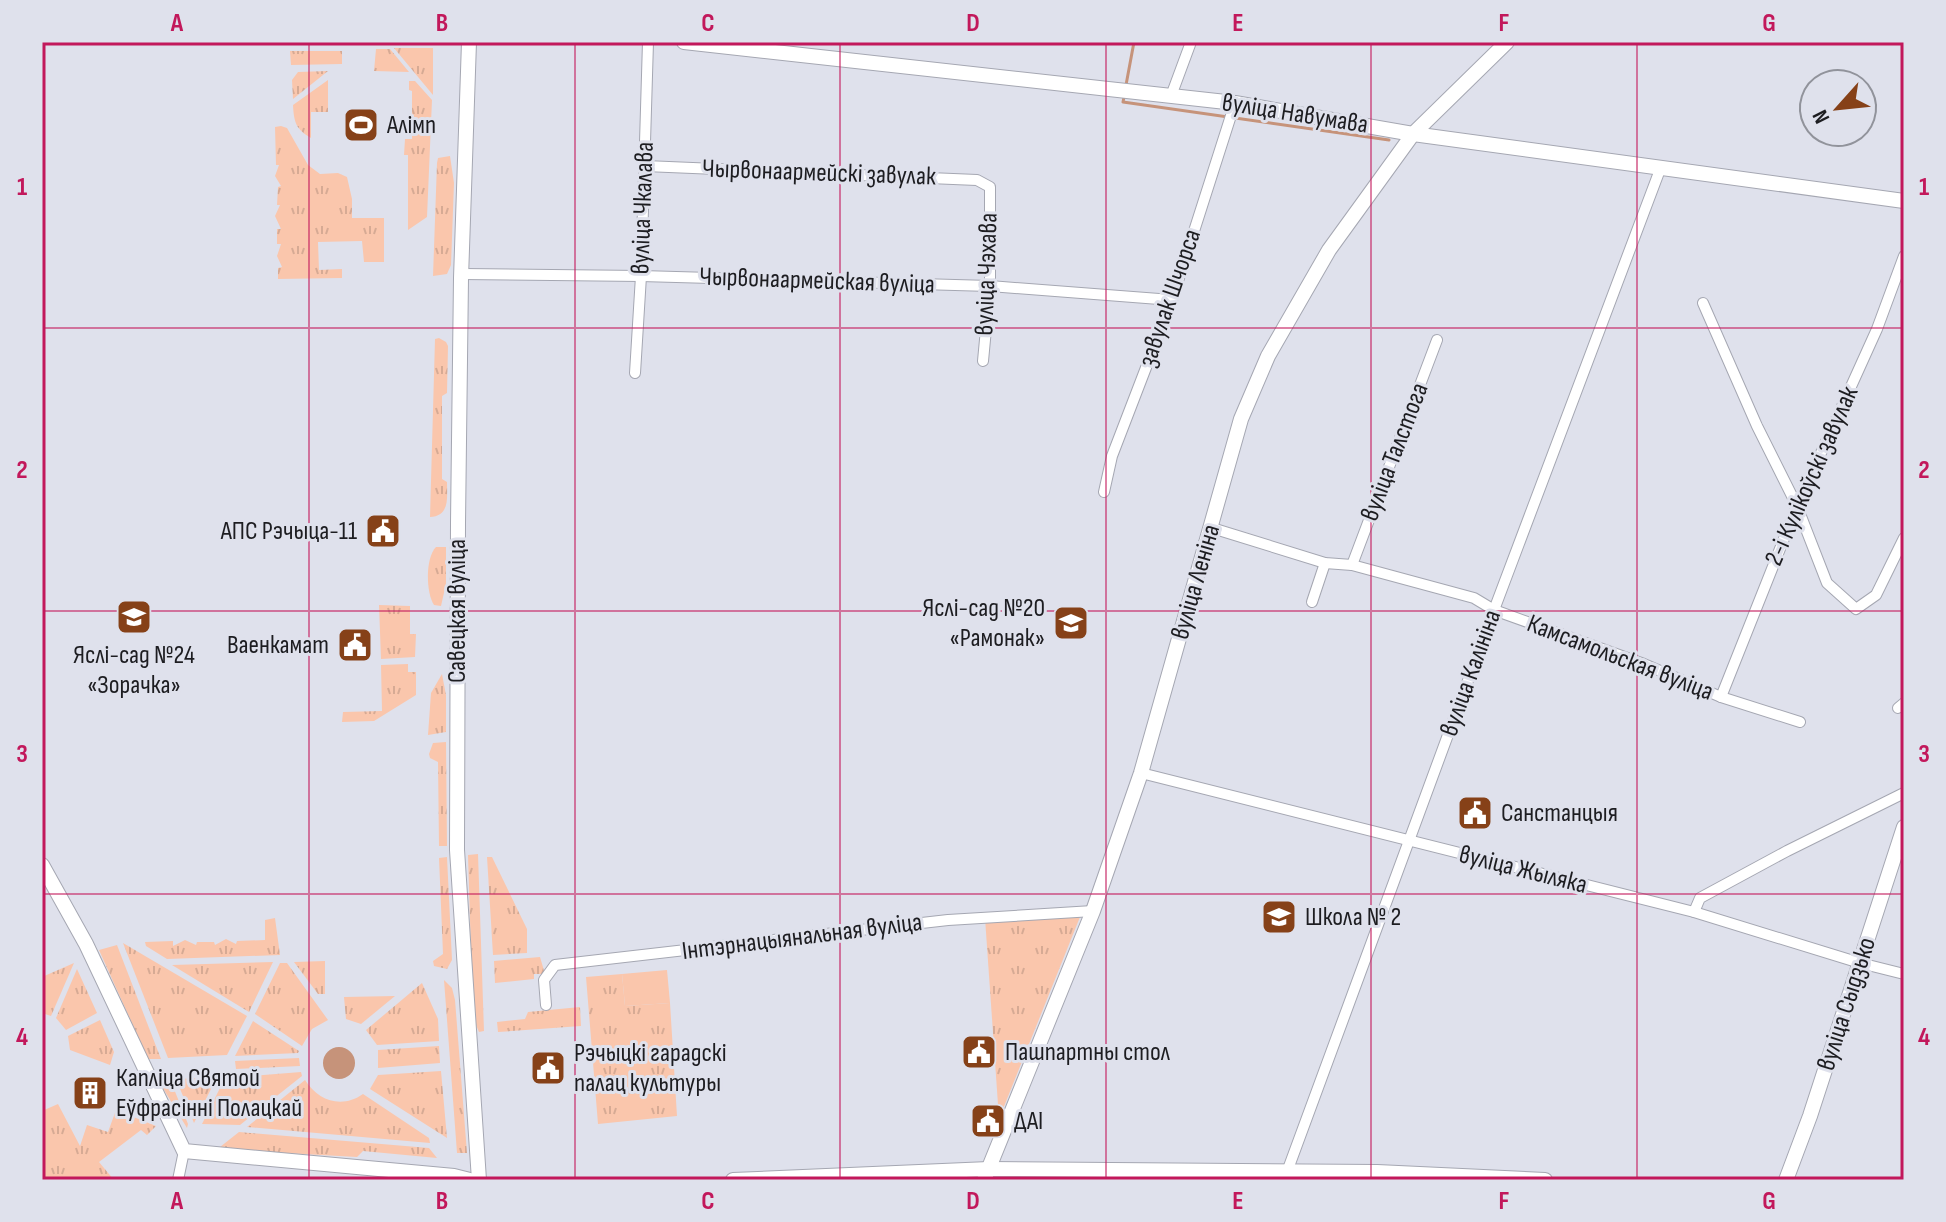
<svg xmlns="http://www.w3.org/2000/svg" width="1946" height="1222" font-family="'Sofia Sans Condensed',sans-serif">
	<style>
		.grass { fill: url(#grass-tufts) }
		.garden { fill: #fac6ac }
		.water { fill: #c6937a }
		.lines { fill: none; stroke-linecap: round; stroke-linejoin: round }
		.stream { stroke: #c6937a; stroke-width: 3 }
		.street-casing { stroke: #a5a7b2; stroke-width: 12 }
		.secondary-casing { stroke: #a5a7b2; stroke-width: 16 }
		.street { stroke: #fff; stroke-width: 10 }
		.secondary { stroke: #fff; stroke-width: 14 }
		.grid { fill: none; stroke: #c2185b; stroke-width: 2; stroke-opacity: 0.55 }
		.labels { text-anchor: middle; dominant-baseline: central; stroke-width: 6; stroke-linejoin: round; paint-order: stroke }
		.street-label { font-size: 26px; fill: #1d1d21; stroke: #dfe1ec }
		.poi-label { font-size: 26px; fill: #1d1d21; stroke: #dfe1ec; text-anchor: start }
		.neatline { fill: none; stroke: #c2185b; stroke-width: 3 }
		.grid-label { font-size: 26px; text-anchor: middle; font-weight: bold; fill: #c2185b }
	</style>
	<defs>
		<pattern id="grass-tufts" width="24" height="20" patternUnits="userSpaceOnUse" patternTransform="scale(2)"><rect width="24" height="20" fill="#fac6ac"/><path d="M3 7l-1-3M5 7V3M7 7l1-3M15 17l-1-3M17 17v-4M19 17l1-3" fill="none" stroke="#d6aa94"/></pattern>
	</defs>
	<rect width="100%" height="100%" fill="#dfe1ec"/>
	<g class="grass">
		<polygon points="394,48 433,48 433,95"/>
		<polygon points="376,49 390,49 409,72 374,71"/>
		<polygon points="290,51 342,51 342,64 291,65"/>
		<polygon points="328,71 293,99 292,80 298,72"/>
		<path d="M328,80V112H311V138C296,129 294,123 293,105Z"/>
		<polygon points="409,81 415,81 432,100 427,217 408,230 408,155 404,155 405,139 412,139 412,91 409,90"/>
		<polygon points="281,126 287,128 308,165 320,174 338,173 347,177 352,199 352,218 384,218 384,262 364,262 362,241 318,242 319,270 342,269 342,278 278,279 278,268 282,267 277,256 281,244 277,244 277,229 281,229 275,216 280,205 277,205 278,187 281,186 275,176 279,165 276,165 275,127"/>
		<polygon points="450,156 454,183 451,265 447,274 433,276 437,163 438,158"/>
		<path d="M439,338L446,342L448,346L447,393L442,396V479L447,482C447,498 450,516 430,517L435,339Z"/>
		<path d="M436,547H446V584L441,606L434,605C426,593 425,558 436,547Z"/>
		<polygon points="379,605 410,606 410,634 416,634 415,657 381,659"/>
		<polygon points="408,664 408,672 416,672 416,695 374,721 342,722 343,712 382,711 381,665"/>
		<polygon points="442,674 446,695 446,732 428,735 431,693"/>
		<polygon points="446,742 447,846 439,846 438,762 430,758 429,754 433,743"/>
		<polygon points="478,854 484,1031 479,1032 473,1018 468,855"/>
		<polygon points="447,857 452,960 447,969 434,966 433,961 443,954 439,858"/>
		<polygon points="487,857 492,857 527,929 527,953 493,955"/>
		<polygon points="1082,912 999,1119 985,918"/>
		<polygon points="275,918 280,955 167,959 146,946 145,942 173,941 173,946 185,940 196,945 197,942 214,942 215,945 226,939 236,944 237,941 265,940 265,920"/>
		<polygon points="123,943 247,1016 227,1055 168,1058"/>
		<polygon points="117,945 161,1059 148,1059 99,950"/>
		<polygon points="540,957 545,974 534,974 534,979 495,983 494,961"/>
		<polygon points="325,961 325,994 318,994 294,962"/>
		<polygon points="273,962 249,1012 172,965"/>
		<polygon points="74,963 51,1016 42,1013 42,977"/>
		<polygon points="280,963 287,963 328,1020 312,1029 302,1046 255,1014"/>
		<polygon points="77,969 97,1013 66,1030 56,1018"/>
		<polygon points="622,974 625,1006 670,1003 677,1116 598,1124 586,977"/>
		<polygon points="444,980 452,988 455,1000 467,1153 457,1153"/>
		<polygon points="422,983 438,1019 439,1041 377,1045 366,1030"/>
		<polygon points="395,996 361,1024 346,1019 344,997"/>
		<polygon points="580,1007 581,1026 498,1032 497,1022 525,1019 528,1012"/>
		<polygon points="100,1020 114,1052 110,1065 70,1050 68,1036"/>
		<polygon points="253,1021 299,1051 298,1053 235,1056"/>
		<polygon points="439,1046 440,1063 378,1068 378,1050"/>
		<polygon points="299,1058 300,1066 236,1069 235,1061"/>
		<polygon points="441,1071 447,1138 370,1089 378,1075"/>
		<polygon points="301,1072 302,1076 240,1125 202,1124 225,1078"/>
		<polygon points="217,1077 194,1123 176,1079"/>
		<polygon points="170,1079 188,1124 187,1128 158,1080"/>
		<path d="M305,1080C318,1101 342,1109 363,1094L429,1138L430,1143L247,1127Z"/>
		<polygon points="58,1104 80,1146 87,1125 108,1132 116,1110 156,1126 147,1135 141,1130 99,1162 114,1180 42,1180 42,1111"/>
		<polygon points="239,1132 429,1148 437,1158 363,1151 357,1157 230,1150 220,1147"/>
	</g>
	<polygon class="garden" points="667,970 670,1003 625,1006 622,974"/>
	<circle class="water" cx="339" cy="1063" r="16"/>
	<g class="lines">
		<g class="stream">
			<polyline points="1126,85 1134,42"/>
			<polyline points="1124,97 1123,102 1389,140"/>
		</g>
		<defs>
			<g id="street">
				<polyline points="1171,96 1191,42"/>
				<polyline points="645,166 977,180 990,187 990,286 983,361"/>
				<polyline points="462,274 641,276 990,286 1172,300"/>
				<polyline points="1703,303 1757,426 1797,506 1827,583 1856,609 1876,595 1904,538"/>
				<polyline points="635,373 641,276 648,42"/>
				<polyline points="1104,492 1112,456 1172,300 1235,103"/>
				<polyline points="1212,528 1325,563 1352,565 1474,598 1494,610 1644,664 1721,697 1800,722"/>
				<polyline points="1352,565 1437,340"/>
				<polyline points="1312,602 1325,563"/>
				<polyline points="1721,697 1797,506 1877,329 1904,256"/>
				<polyline points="1898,708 1904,703"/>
				<polyline points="1141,773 1694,912 1860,963 1904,974"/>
				<polyline points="1694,912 1700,898 1787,851 1904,793"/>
				<polyline points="546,1005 544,980 555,965 948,920 1093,911"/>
				<polyline points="178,1180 184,1151"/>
				<polyline points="1284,1180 1494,610 1661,167"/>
			</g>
			<g id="secondary">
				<polyline points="469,42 461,278 458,523 457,850 479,1180"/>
				<polyline points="684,42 1235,103 1413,134 1904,201"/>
				<polyline points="42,865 86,944 184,1151 454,1176 470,1180"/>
				<polyline points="733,1180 989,1169 1377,1172 1545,1180"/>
				<polyline points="984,1180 1093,911 1141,773 1241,419 1268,356 1329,250 1413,134 1507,42"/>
				<polyline points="1786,1180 1810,1116 1904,827"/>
			</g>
		</defs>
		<use href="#street" class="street-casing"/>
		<use href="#secondary" class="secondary-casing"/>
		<use href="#street" class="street"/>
		<use href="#secondary" class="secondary"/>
	</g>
	<path class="grid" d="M309,42V1180M575,42V1180M840,42V1180M1106,42V1180M1371,42V1180M1637,42V1180M42,328H1904M42,611H1904M42,894H1904"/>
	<defs>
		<symbol id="stadium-square" viewBox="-11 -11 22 22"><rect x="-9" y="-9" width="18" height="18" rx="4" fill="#864118" stroke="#dfe1ec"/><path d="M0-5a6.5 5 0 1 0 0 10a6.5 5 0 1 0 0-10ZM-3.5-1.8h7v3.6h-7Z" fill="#fff"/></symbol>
		<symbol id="civic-square" viewBox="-11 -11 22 22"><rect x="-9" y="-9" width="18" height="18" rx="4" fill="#864118" stroke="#dfe1ec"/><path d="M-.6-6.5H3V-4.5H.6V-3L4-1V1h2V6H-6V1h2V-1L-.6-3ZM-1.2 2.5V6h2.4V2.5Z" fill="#fff"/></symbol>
		<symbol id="school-square" viewBox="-11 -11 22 22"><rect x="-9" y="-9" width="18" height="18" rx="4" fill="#864118" stroke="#dfe1ec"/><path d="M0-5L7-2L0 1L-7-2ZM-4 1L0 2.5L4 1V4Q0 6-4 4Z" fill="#fff"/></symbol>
		<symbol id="building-square" viewBox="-11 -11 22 22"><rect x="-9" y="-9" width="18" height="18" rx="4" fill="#864118" stroke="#dfe1ec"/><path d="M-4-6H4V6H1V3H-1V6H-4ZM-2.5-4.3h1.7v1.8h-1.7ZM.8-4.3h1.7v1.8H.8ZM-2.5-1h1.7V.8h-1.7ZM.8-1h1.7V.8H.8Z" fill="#fff"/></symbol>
	</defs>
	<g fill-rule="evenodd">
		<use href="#stadium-square" x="341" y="105" width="40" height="40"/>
		<use href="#civic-square" x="363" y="511" width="40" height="40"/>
		<use href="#school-square" x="114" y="597" width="40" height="40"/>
		<use href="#school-square" x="1051" y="603" width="40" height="40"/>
		<use href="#civic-square" x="335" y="625" width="40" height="40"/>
		<use href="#civic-square" x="1455" y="793" width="40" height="40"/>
		<use href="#school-square" x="1259" y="897" width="40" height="40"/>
		<use href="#civic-square" x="959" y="1032" width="40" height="40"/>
		<use href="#civic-square" x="528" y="1048" width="40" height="40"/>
		<use href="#building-square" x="70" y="1073" width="40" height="40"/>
		<use href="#civic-square" x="968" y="1101" width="40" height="40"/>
	</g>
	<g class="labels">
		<g class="street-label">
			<text transform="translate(1295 114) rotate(9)">вуліца Навумава</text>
			<text transform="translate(819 173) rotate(2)">Чырвонаармейскі завулак</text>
			<text transform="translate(643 208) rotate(-88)">вуліца Чкалава</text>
			<text transform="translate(987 274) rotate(-88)">вуліца Чэхава</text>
			<text transform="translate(817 281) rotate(2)">Чырвонаармейская вуліца</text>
			<text transform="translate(1170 298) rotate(-71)">завулак Шчорса</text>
			<text transform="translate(1395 452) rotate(-69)">вуліца Талстога</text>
			<text transform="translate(1812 476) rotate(-66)">2-і Кулікоўскі завулак</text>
			<text transform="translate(1196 582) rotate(-74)">вуліца Леніна</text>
			<text transform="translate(457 611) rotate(-90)">Савецкая вуліца</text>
			<text transform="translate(1620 658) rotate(21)">Камсамольская вуліца</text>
			<text transform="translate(1471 673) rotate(-70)">вуліца Калініна</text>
			<text transform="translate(1523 870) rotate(14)">вуліца Жыляка</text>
			<text transform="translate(802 937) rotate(-7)">Інтэрнацыянальная вуліца</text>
			<text transform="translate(1847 1004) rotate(-72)">вуліца Сыдзько</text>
		</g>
		<g class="poi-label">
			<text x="387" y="125">Алімп</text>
			<text x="357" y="531" text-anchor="end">АПС Рэчыца-11</text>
			<text x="1045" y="608" text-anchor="end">Яслі-сад №20<tspan x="1045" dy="30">«Рамонак»</tspan></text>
			<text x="329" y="645" text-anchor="end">Ваенкамат</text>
			<text x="134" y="655" text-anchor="middle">Яслі-сад №24<tspan x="134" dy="30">«Зорачка»</tspan></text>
			<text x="1501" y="813">Санстанцыя</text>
			<text x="1305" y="917">Школа № 2</text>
			<text x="1005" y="1052">Пашпартны стол</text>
			<text x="574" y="1053">Рэчыцкі гарадскі<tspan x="574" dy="30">палац культуры</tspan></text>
			<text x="116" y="1078">Капліца Святой<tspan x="116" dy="30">Еўфрасінні Полацкай</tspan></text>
			<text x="1014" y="1121">ДАІ</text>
		</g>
	</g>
	<rect width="1946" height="1222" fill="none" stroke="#dfe1ec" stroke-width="88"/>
	<g transform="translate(1838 108) rotate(243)"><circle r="38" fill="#dfe1ec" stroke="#91939b" stroke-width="2"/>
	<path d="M0-6L14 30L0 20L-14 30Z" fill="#864118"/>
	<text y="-12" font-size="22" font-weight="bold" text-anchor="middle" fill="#1d1d21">N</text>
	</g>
	<rect x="44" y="44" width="1858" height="1134" class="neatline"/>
	<g class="grid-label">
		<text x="177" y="31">A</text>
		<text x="442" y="31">B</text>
		<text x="708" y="31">C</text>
		<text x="973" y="31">D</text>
		<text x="1238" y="31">E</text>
		<text x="1504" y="31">F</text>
		<text x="1769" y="31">G</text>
		<text x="22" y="195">1</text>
		<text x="1924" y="195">1</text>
		<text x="22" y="478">2</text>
		<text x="1924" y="478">2</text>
		<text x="22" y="762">3</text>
		<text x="1924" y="762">3</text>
		<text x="22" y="1045">4</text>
		<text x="1924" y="1045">4</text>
		<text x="177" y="1209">A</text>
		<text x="442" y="1209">B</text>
		<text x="708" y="1209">C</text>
		<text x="973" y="1209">D</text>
		<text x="1238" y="1209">E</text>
		<text x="1504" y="1209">F</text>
		<text x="1769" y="1209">G</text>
	</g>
</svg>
